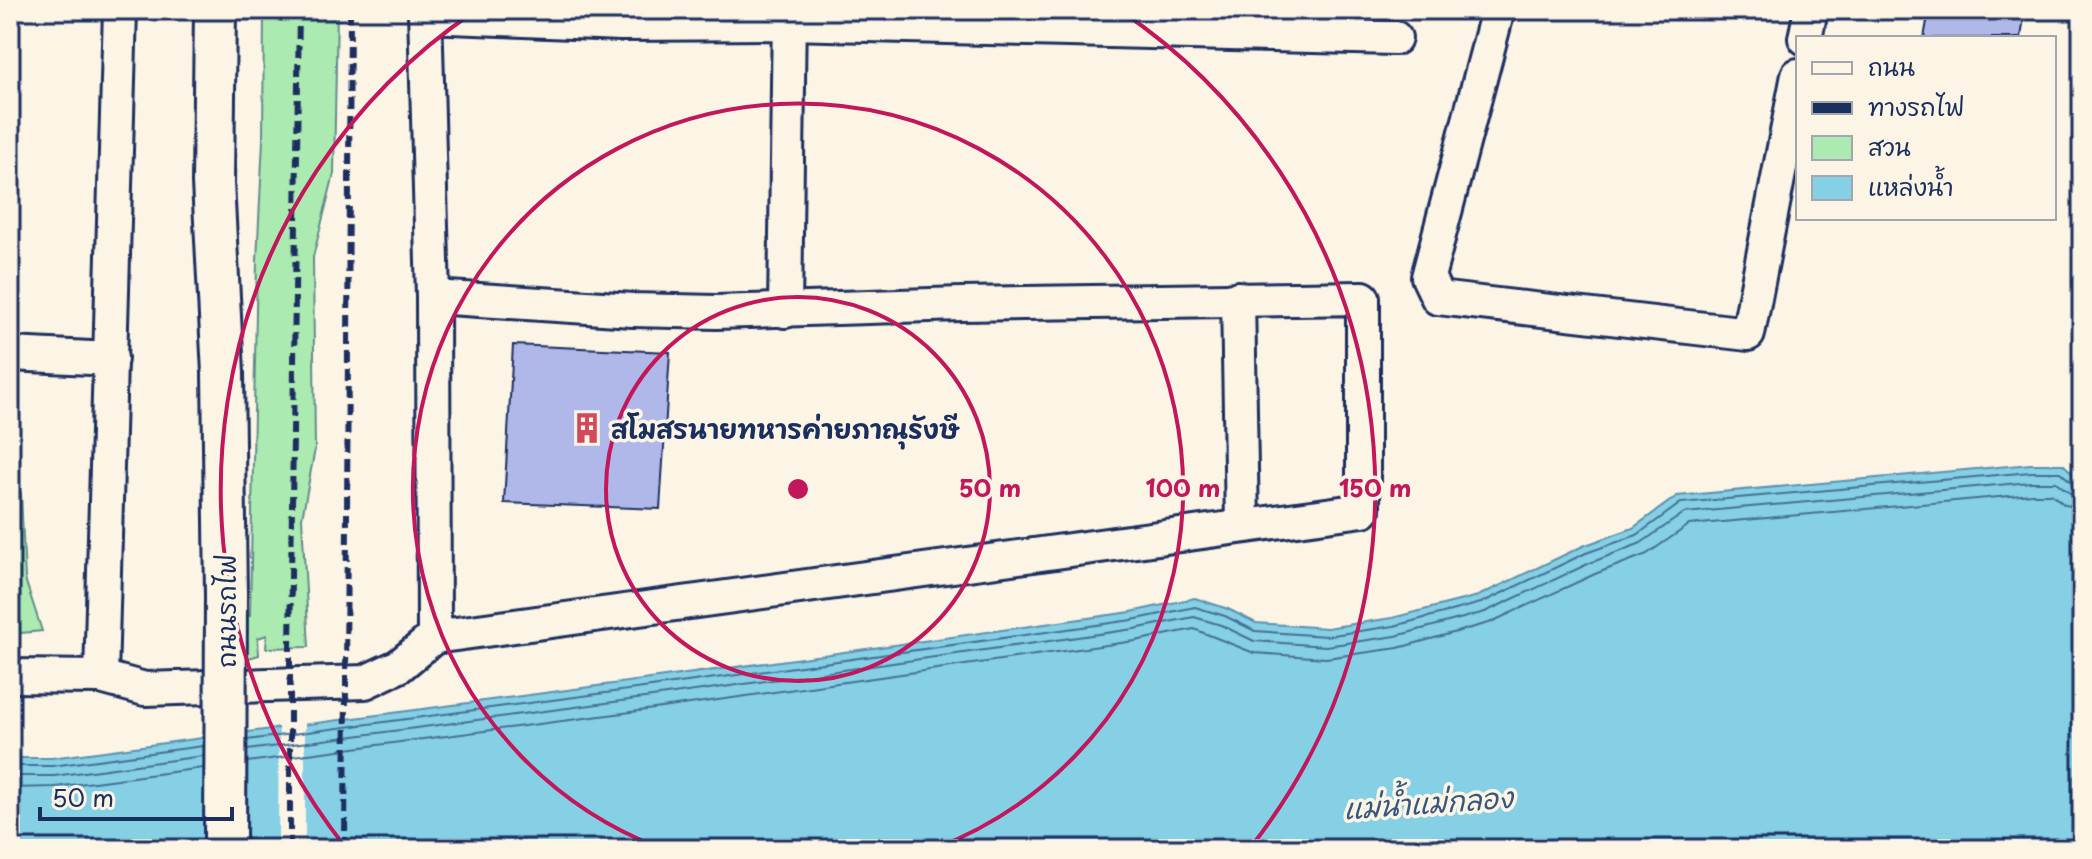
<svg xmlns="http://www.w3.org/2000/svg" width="2092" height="859" font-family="'Playpen Sans','Playpen Sans Thai',sans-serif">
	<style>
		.green { fill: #abeab1; stroke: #638c88; stroke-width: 2 }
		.water { fill: #85d0e5; stroke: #5b90af; stroke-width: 2 }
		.pier { fill: #fcf5e5 }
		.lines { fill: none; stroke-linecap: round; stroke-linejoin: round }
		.shore { stroke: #456f94; stroke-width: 2 }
		.building { fill: #afb8e9; stroke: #1b2f5e; stroke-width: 2 }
		.minor-casing { stroke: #1b2f5e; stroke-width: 38 }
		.major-casing { stroke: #1b2f5e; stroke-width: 46 }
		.minor { stroke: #fcf5e5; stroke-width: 32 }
		.major { stroke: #fcf5e5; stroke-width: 40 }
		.rail { stroke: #1b2f5e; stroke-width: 6; stroke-dasharray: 12 6; stroke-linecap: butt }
		.major-bridge-casing { stroke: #1b2f5e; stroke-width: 46; stroke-linecap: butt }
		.major-bridge { stroke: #fcf5e5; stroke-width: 40 }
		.ring { fill: none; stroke: #c2185b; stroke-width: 4 }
		.labels { text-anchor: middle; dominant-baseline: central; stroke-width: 7; stroke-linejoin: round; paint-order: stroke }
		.poi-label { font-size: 26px; font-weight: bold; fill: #1b2f5e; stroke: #fcf5e5; text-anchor: start }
		.street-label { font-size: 26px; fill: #1b2f5e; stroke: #fcf5e5 }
		.water-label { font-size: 28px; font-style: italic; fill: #365780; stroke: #fcf5e5 }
		.centre { fill: #c2185b; stroke: #fcf5e5; stroke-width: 4 }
		.ring-label { font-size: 24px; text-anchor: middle; font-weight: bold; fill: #c2185b; stroke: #fcf5e5; stroke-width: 7; stroke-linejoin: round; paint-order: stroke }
	</style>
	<rect width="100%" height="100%" fill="#fcf5e5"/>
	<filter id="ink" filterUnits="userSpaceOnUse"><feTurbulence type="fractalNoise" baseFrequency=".0125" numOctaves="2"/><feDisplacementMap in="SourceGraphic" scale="16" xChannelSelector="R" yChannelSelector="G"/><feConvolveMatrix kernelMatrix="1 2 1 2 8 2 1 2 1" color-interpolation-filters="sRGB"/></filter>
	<g filter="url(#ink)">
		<g class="green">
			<polygon points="264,10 337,10 334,174 313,257 315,449 302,518 309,647 266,648 267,635 258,638 259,655 239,661 241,619 250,615 257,260 263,140"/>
			<polygon points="10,468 21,494 25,579 42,631 10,634"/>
		</g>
		<polygon class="water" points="2031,464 2063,464 2082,482 2082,849 10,849 10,758 51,758 650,679 1131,612 1195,598 1228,609 1256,623 1327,628 1392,618 1478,596 1583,546 1633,528 1677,496"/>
		<polygon class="pier" points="305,720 305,844 314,844 318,849 254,849 260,843 278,842 279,724"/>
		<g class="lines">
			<g class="shore">
				<polyline points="247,740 651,687 1132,620 1195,607 1225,616 1255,631 1326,636 1394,626 1481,603 1586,553 1637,535 1681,503 2031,472 2060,472 2075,485 2082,486"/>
				<polyline points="247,750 652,697 1134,629 1194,617 1221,625 1254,641 1326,646 1396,636 1485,612 1590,563 1641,543 1684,513 2031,482 2056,482 2071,494 2082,496"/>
				<polyline points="247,762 654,709 1135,641 1194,629 1254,653 1326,658 1398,648 1489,623 1595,574 1647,554 1689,525 2032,494 2051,494 2065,505 2082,508"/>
				<polyline points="10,766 52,766 203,746"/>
				<polyline points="10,776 54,776 203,756"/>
				<polyline points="10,788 55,787 203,768"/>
			</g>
		</g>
		<g class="building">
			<polygon points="1929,10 2025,10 2021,38 1924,38"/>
			<polygon points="513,345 670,352 660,509 504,503"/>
		</g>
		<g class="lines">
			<defs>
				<g id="minor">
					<polyline points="425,10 433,297 434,637"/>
					<polyline points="1498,10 1428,277 1438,298 1748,334 1798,75"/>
					<polyline points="425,16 621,24 788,23 1395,38"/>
					<polyline points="1805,38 1811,10"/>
					<polyline points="1238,298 1242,525"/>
					<polyline points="785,311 789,10"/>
					<polyline points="10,354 111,359"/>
					<polyline points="10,676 101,677 145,689 365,682 399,666 434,637 1363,510 1363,298 961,304 716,312 633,310 433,297"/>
					<polyline points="101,677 120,10"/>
				</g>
				<polyline id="major" points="215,10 213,183 223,373 226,595"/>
			</defs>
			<use href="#minor" class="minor-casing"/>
			<use href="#major" class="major-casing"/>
			<use href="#minor" class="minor"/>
			<use href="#major" class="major"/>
			<g class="rail">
				<polyline points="290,849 290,648 299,10"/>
				<polyline points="345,849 350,10"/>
			</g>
			<defs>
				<polyline id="major-bridge" points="225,849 226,595"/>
			</defs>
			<use href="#major-bridge" class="major-bridge-casing"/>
			<use href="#major-bridge" class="major-bridge"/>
		</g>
	</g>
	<g class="ring">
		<circle cx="798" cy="489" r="192"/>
		<path d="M660 848A385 385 0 1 1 936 848"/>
		<path d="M346 848A577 577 0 0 1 475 11M1121 11A577 577 0 0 1 1250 848"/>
	</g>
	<defs>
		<symbol id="building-bare" viewBox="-9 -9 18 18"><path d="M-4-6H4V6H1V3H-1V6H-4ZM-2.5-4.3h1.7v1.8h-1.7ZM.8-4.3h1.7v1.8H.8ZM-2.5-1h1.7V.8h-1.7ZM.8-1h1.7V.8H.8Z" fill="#d1495b" stroke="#fcf5e5" stroke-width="2.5" paint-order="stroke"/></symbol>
	</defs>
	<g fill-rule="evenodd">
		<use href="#building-bare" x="565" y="406" width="44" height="44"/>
	</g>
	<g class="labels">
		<g class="poi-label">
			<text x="611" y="428">สโมสรนายทหารค่ายภาณุรังษี</text>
		</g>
		<g class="street-label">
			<text transform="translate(225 611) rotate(-90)">ถนนรถไฟ</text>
		</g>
		<g class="water-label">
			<text transform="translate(1428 802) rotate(-4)">แม่น้ำแม่กลอง</text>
		</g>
	</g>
	<circle cx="798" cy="489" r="12" class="centre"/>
	<g class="ring-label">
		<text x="990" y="497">50 m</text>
		<text x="1183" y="497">100 m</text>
		<text x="1375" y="497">150 m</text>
	</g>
	<rect width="2092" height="859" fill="none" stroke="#fcf5e5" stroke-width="40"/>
	<rect x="20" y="20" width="2052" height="819" fill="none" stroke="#1b2f5e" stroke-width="3" filter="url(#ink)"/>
	<rect x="1796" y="36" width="260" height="184" fill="#fcf5e5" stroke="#a2a6af" stroke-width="2"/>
	<rect x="1812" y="62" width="40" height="12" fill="#fcf5e5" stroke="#a2a6af" stroke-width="2"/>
	<text x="1868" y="76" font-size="24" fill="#1b2f5e">ถนน</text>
	<rect x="1812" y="102" width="40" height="12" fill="#1b2f5e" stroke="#a2a6af" stroke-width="2"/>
	<text x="1868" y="116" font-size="24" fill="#1b2f5e">ทางรถไฟ</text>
	<rect x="1812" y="136" width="40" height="24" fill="#abeab1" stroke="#a2a6af" stroke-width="2"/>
	<text x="1868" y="156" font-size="24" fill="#1b2f5e">สวน</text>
	<rect x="1812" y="176" width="40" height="24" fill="#85d0e5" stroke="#a2a6af" stroke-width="2"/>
	<text x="1868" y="196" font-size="24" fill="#1b2f5e">แหล่งน้ำ</text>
	<path d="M40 807v12h192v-12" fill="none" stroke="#1b2f5e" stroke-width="4"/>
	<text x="52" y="807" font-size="24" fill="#1b2f5e" stroke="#fcf5e5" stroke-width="6" paint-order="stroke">50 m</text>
</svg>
